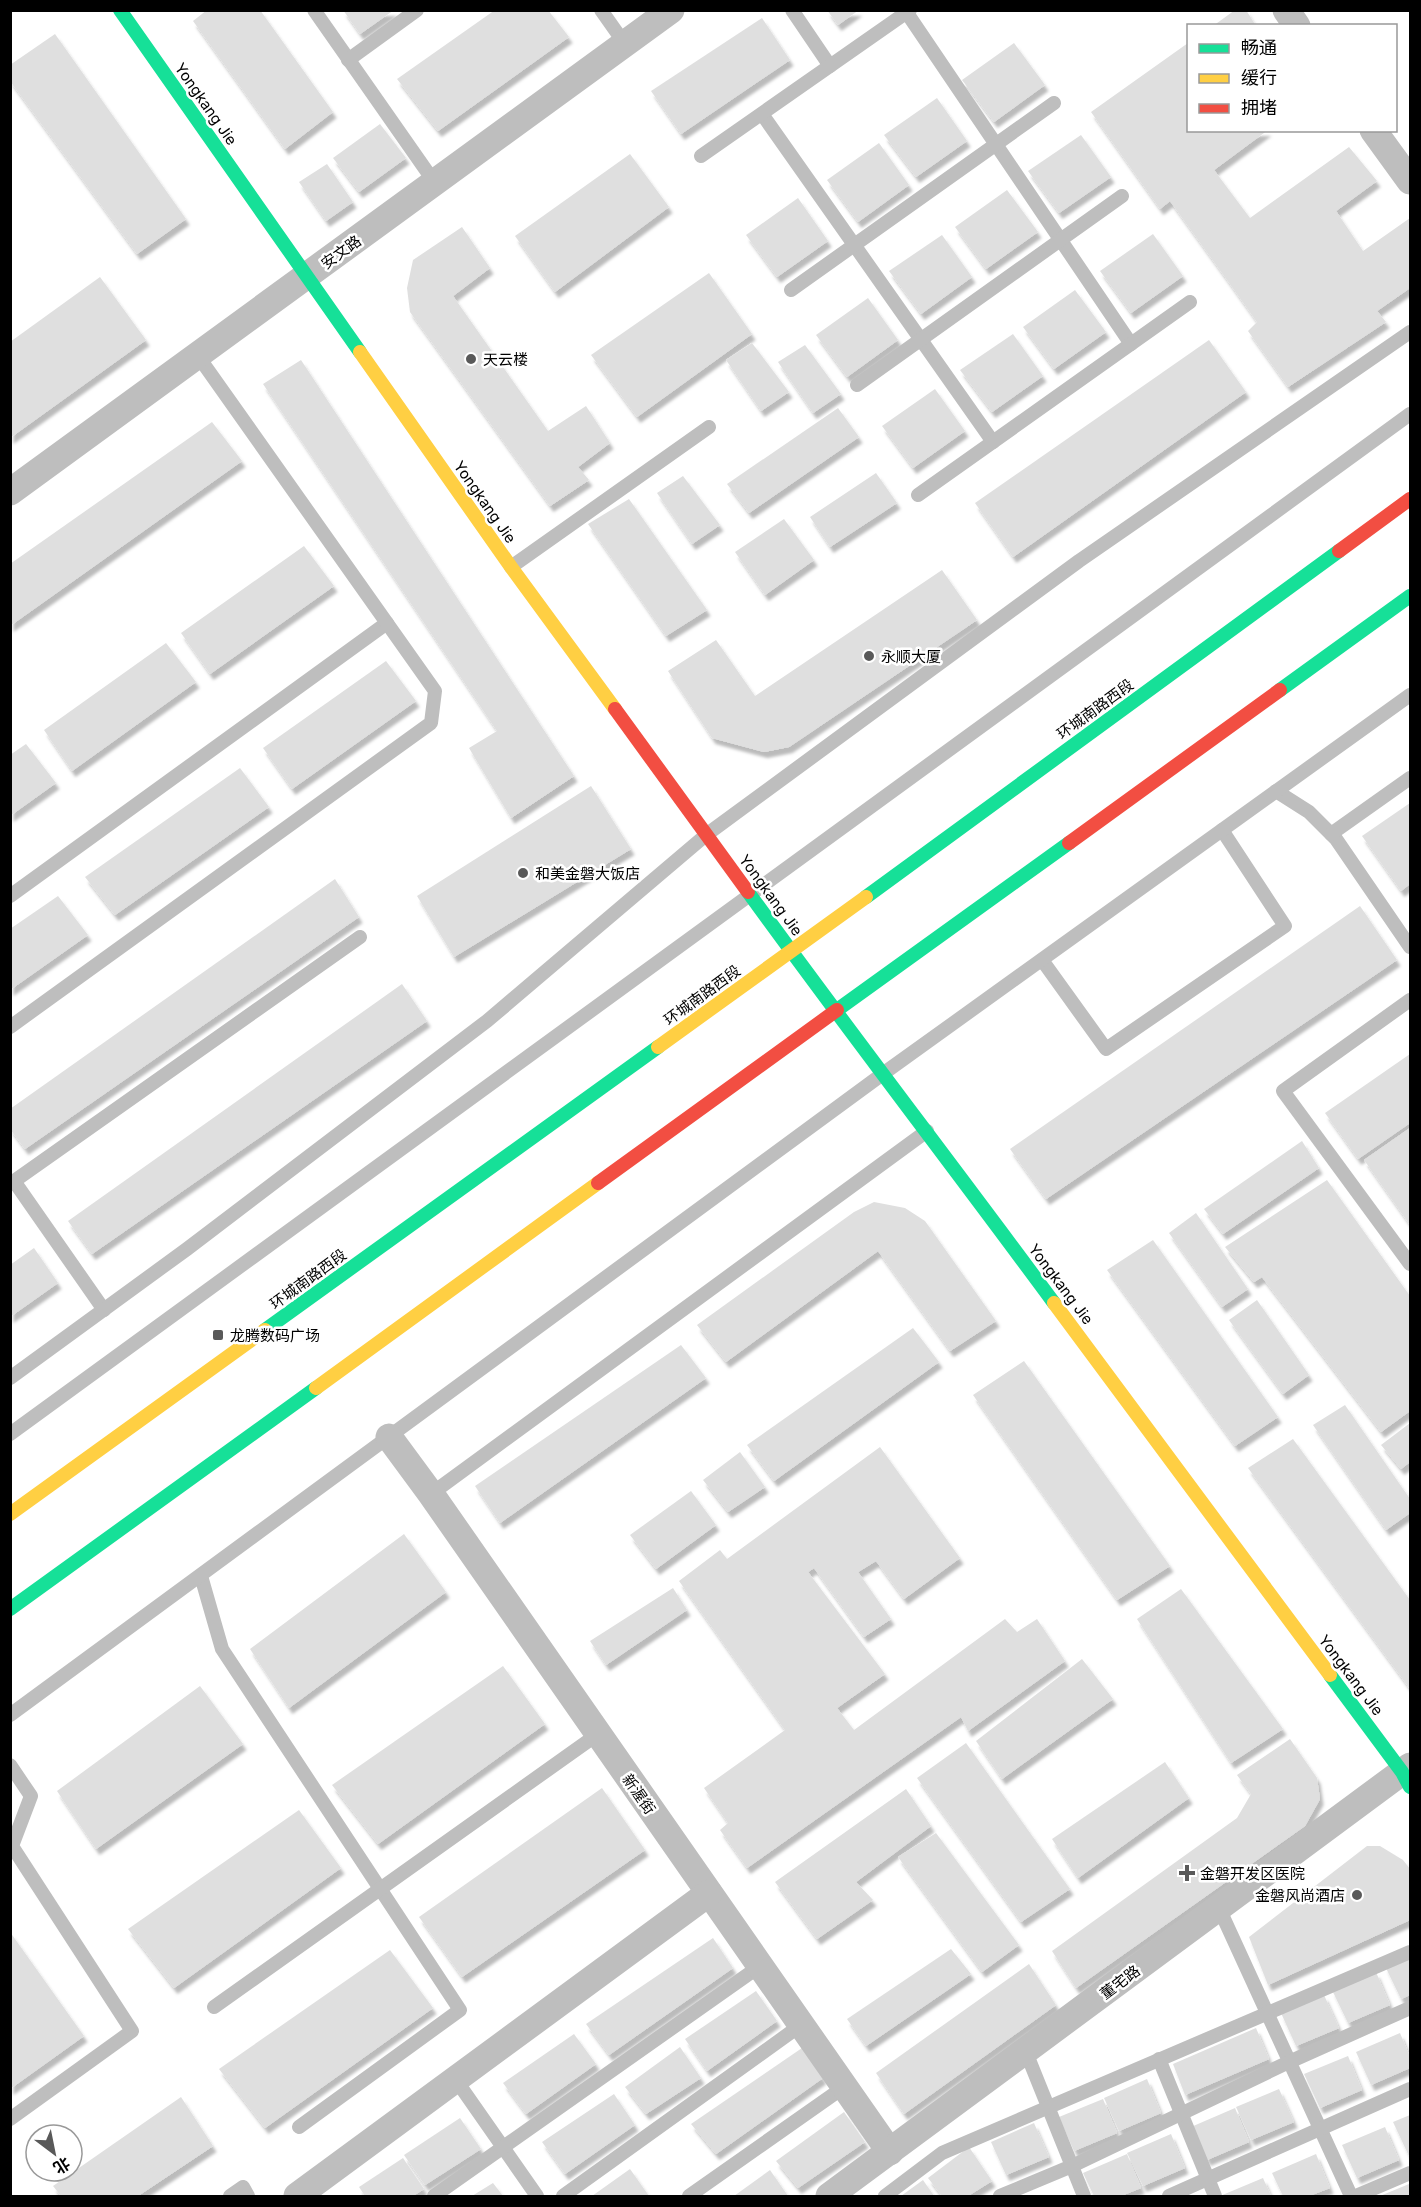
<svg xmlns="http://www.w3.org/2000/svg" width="1421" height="2207" font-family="Inter,'Noto Sans SC',sans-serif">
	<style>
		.building { fill: #dfdfdf; filter: url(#shadow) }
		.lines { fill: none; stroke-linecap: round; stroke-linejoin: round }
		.lane { stroke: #bebebe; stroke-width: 14 }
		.street { stroke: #bebebe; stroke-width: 27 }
		.fast { stroke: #16e098; stroke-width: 14 }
		.slow { stroke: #ffcf43; stroke-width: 14 }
		.jam { stroke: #f24e42; stroke-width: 14 }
		.poi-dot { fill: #595959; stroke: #fff; stroke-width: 2 }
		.labels { text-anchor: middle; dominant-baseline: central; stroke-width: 5; stroke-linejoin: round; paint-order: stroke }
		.street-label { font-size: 15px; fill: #000; stroke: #fff }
		.poi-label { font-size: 15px; fill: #000; stroke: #fff; text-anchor: start }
	</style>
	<defs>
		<filter id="shadow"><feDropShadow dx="3.5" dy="6" stdDeviation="1.5" flood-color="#0004"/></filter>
	</defs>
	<rect width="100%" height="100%" fill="#fff"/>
	<g class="building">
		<polygon points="207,10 260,10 333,112 285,149 193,21"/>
		<polygon points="343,10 394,10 360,34"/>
		<polygon points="495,10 548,10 569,37 438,131 397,79"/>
		<polygon points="827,10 859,10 838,25"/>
		<polygon points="1235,10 1246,10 1256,26 1213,26"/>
		<polygon points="762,18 790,60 681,134 651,91"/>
		<polygon points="55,34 186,219 137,254 10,81 10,65"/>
		<polygon points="1014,43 1045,85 994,122 962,80"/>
		<polygon points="1188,43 1188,130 1268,130 1214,170 1250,218 1349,147 1377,181 1336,211 1363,251 1410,218 1410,288 1377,311 1386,322 1288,387 1248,331 1257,322 1230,284 1170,201 1160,209 1091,112"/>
		<polygon points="937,98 967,141 916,177 884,135"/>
		<polygon points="380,124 406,158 359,192 333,158"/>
		<polygon points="1081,135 1111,177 1059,213 1028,171"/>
		<polygon points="879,143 909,185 858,222 827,180"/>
		<polygon points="630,154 669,207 555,292 515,236"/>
		<polygon points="327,164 353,202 326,221 299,182"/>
		<polygon points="1007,190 1038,232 986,269 955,227"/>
		<polygon points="798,198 828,241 777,277 746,235"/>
		<polygon points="462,227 490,268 453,296 548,431 586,406 610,443 578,467 589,480 550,506 410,312 407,288 413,260"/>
		<polygon points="1153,234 1183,276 1131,313 1100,271"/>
		<polygon points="942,235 972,277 921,314 889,271"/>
		<polygon points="709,273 752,334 637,417 591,355"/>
		<polygon points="100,277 146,340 10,438 10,342"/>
		<polygon points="1075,290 1106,332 1054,369 1023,327"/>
		<polygon points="868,298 898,340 847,377 816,335"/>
		<polygon points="1013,334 1043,376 992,412 960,370"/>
		<polygon points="1209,340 1246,392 1013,557 975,503"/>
		<polygon points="752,343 789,392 761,411 726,360"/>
		<polygon points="805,345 841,394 813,413 778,362"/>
		<polygon points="301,360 574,776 511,818 469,748 497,731 263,384"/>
		<polygon points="935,389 965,431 913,468 882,426"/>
		<polygon points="838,408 859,437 749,513 727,484"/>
		<polygon points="212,422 242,461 10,626 10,564"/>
		<polygon points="876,473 897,503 830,547 810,517"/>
		<polygon points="683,476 720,525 692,544 657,493"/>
		<polygon points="629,499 707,610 666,636 588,524"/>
		<polygon points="784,519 814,560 765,595 735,552"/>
		<polygon points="304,546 334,586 210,674 181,633"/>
		<polygon points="942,570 977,620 789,747 764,752 712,738 668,671 716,640 755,696"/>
		<polygon points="166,643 196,682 72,771 44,730"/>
		<polygon points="386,661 416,701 292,789 263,748"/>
		<polygon points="26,744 56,783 10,816 10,755"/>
		<polygon points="240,768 269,807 115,915 85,877"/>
		<polygon points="591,786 631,849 454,957 417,896"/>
		<polygon points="1410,803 1410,884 1401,891 1362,836"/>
		<polygon points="335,879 359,917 25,1149 10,1129 10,1109"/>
		<polygon points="58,896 88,935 10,990 10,929"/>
		<polygon points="1360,906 1397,960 1046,1199 1010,1149"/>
		<polygon points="402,984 427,1021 92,1254 68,1221"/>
		<polygon points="1410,1054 1410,1123 1358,1159 1325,1113"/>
		<polygon points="1410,1128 1410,1225 1364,1160"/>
		<polygon points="1302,1141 1319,1168 1223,1234 1204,1209"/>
		<polygon points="1327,1180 1410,1296 1410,1411 1381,1432 1262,1277 1254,1282 1225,1247"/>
		<polygon points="874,1202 905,1208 925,1221 996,1321 950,1351 878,1251 726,1362 697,1325 854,1212"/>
		<polygon points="1196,1213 1248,1289 1222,1307 1169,1233"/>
		<polygon points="1153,1240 1278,1417 1235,1446 1107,1270"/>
		<polygon points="34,1248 58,1283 10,1317 10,1265"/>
		<polygon points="1257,1300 1309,1375 1283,1394 1229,1320"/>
		<polygon points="913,1328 939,1362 774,1481 747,1445"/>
		<polygon points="681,1345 706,1378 500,1523 475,1486"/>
		<polygon points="1024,1361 1170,1566 1117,1600 973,1395"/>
		<polygon points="1345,1405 1410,1499 1410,1513 1386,1530 1313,1425"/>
		<polygon points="1410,1423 1410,1462 1401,1469 1381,1445"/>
		<polygon points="1293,1439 1410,1600 1410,1689 1248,1468"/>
		<polygon points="880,1447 960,1558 904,1599 876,1561 858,1572 891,1619 864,1637 814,1568 808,1572 885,1674 837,1708 854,1730 1005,1619 1017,1632 1037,1619 1065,1661 968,1731 961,1717 747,1868 720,1830 728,1823 704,1788 785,1730 679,1581 720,1550 727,1559"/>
		<polygon points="740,1452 765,1487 728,1512 703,1480"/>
		<polygon points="691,1491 716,1525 656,1569 630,1535"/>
		<polygon points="404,1534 446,1592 289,1708 250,1649"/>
		<polygon points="673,1588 687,1610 606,1665 590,1641"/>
		<polygon points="1181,1589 1283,1729 1231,1763 1137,1619"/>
		<polygon points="1082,1659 1113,1699 1002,1779 976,1741"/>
		<polygon points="503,1666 545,1724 378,1844 332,1785"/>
		<polygon points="200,1686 243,1744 96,1849 57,1791"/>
		<polygon points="1290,1739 1317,1778 1320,1799 1305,1826 1076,1988 1052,1951 1237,1818 1251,1794 1237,1775"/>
		<polygon points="966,1743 1070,1889 1021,1922 917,1778"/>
		<polygon points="1165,1762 1189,1798 1078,1878 1052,1839"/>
		<polygon points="602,1788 645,1850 462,1977 419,1917"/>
		<polygon points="906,1789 931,1826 856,1882 873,1900 817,1939 775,1882"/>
		<polygon points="299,1810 341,1868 174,1988 128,1929"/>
		<polygon points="936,1833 1019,1945 982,1972 898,1857"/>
		<polygon points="1367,1846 1380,1846 1403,1860 1410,1869 1410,1920 1268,1985 1249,1937"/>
		<polygon points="10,1932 84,2036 10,2089"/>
		<polygon points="713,1938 733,1968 609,2055 586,2024"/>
		<polygon points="951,1949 971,1974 866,2046 847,2019"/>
		<polygon points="390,1950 433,2008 265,2128 219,2069"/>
		<polygon points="1410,1955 1410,1995 1401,1999 1385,1966"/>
		<polygon points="1029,1964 1056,2005 904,2114 876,2073"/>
		<polygon points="1376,1972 1390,2005 1348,2023 1332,1990"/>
		<polygon points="756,1991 777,2021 707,2071 685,2039"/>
		<polygon points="1324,1995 1339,2028 1296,2046 1281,2013"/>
		<polygon points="1256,2028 1269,2059 1185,2095 1173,2064"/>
		<polygon points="1400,2033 1410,2057 1410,2068 1371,2085 1356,2052"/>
		<polygon points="574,2034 596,2064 526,2114 503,2083"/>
		<polygon points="680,2047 701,2078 646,2114 625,2087"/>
		<polygon points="802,2048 823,2078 716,2154 691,2124"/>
		<polygon points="1348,2056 1362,2090 1320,2108 1304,2074"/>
		<polygon points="1147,2079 1161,2113 1119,2131 1104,2098"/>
		<polygon points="1279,2089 1294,2122 1251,2140 1236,2107"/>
		<polygon points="614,2094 635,2125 565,2174 542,2142"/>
		<polygon points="181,2097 213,2146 138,2196 61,2196 53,2186"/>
		<polygon points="1103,2099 1117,2133 1074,2151 1059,2117"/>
		<polygon points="1235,2108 1249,2142 1207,2160 1191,2127"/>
		<polygon points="844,2112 865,2142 798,2188 776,2161"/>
		<polygon points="1410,2115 1410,2155 1409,2156 1393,2122"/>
		<polygon points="460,2118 481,2149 425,2185 404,2155"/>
		<polygon points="1034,2123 1049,2157 1006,2175 991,2142"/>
		<polygon points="1385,2127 1399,2160 1357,2178 1342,2145"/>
		<polygon points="1171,2134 1185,2168 1143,2186 1127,2153"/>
		<polygon points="969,2147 992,2181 968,2196 942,2196 928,2178"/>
		<polygon points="1127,2154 1141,2188 1121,2196 1094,2196 1083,2173"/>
		<polygon points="1316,2154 1330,2188 1309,2196 1283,2196 1272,2173"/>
		<polygon points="403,2158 424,2189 413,2196 365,2196 359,2187"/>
		<polygon points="630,2169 649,2196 592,2196"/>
		<polygon points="770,2170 788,2196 734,2196"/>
		<polygon points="1263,2178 1271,2196 1220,2196"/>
		<polygon points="923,2180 934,2196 901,2196"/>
		<polygon points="493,2183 503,2196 472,2196"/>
		<polygon points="1409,2184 1410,2196 1380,2196"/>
	</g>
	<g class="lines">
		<g class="lane">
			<polyline points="314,10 435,183"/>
			<polyline points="601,10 625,44"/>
			<polyline points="792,10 830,66"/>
			<polyline points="907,13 1131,344"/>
			<polyline points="348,60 417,10"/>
			<polyline points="762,114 993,442"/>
			<polyline points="701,156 910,10"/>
			<polyline points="791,290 1054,103"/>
			<polyline points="857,385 1122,196"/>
			<polyline points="918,495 1190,302"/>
			<polyline points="511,567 709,427"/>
			<polyline points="1276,791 1309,812 1336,839 1410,947"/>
			<polyline points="1331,834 1410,778"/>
			<polyline points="10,896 387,623"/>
			<polyline points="1042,960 1106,1049 1285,926 1222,830"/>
			<polyline points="1410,1000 1283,1091 1410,1264"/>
			<polyline points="10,1027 431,723 435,691 198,356"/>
			<polyline points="14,1181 104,1310"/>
			<polyline points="10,1184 360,937"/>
			<polyline points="10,1378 187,1249 487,1021 706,835 1079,561 1410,332"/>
			<polyline points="10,1434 1410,414"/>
			<polyline points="431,1494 927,1131"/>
			<polyline points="201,1576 222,1649 460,2010 299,2127"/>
			<polyline points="10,1715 884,1073 1410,695"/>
			<polyline points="10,1765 31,1796 12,1846 132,2031 10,2119"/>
			<polyline points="1219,1908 1351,2196"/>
			<polyline points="214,2007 598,1734"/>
			<polyline points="1026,2052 1084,2196"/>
			<polyline points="1159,2059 1215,2196"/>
			<polyline points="456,2080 537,2196"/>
			<polyline points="230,2196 243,2187 248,2196"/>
			<polyline points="434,2196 760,1966"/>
			<polyline points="563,2196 801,2025"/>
			<polyline points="689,2196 844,2087"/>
			<polyline points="885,2196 942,2153 1410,1952"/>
			<polyline points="1000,2196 1072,2166 1289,2062 1410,2008"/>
			<polyline points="1169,2196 1410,2089"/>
			<polyline points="1356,2196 1410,2173"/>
		</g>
		<g class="street">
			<polyline points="1286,10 1297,26"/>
			<polyline points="1373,130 1410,181"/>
			<polyline points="10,492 671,10"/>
			<polyline points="389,1437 431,1494 890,2152"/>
			<polyline points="297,2196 709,1893"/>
			<polyline points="829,2196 1410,1766"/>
		</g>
		<g class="fast">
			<polyline points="120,10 360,352"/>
			<polyline points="1280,690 1410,596"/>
			<path d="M748,892C848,1030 953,1166 1054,1303"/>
			<polyline points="866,897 1339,551"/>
			<polyline points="837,1010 1069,843"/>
			<polyline points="265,1330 658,1047"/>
			<polyline points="10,1609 316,1388"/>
			<polyline points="1330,1675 1402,1772 1410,1787"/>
		</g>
		<g class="slow">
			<polyline points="360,352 511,567 615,709"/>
			<polyline points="658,1047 866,897"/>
			<polyline points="1054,1303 1330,1675"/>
			<polyline points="316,1388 598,1183"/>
			<polyline points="10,1514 265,1330"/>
		</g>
		<g class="jam">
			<polyline points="1339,551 1410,499"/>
			<polyline points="615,709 748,892"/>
			<polyline points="1069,843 1280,690"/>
			<polyline points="598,1183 837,1010"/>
		</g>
	</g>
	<g class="poi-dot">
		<circle cx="471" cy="359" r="6"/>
		<circle cx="869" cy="656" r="6"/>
		<circle cx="523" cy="873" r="6"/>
		<rect x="212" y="1329" width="12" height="12" rx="3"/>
		<path d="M1184 1864h6v6h6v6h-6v6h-6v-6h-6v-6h6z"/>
		<circle cx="1357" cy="1895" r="6"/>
	</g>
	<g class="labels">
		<g class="street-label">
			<text transform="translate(206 104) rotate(55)">Yongkang Jie</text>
			<text transform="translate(341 252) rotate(-36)">安文路</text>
			<text transform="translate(485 502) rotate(55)">Yongkang Jie</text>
			<text transform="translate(1095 709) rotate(-36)">环城南路西段</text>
			<text transform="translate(771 895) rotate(54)">Yongkang Jie</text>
			<text transform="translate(702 995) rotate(-36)">环城南路西段</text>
			<text transform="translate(308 1279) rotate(-36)">环城南路西段</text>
			<text transform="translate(1061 1284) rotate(53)">Yongkang Jie</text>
			<text transform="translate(1351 1675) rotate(53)">Yongkang Jie</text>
			<text transform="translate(639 1794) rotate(55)">新渥街</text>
			<text transform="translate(1120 1982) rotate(-37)">董宅路</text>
		</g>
		<g class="poi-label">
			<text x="483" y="359">天云楼</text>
			<text x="881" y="656">永顺大厦</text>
			<text x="535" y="873">和美金磐大饭店</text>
			<text x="230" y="1335">龙腾数码广场</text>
			<text x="1200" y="1873">金磐开发区医院</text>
			<text x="1345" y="1895" text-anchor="end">金磐风尚酒店</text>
		</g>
	</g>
	<rect width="1421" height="2207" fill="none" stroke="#000000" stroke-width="24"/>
	<rect x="1187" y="24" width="210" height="108" fill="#ffffff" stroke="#999999" stroke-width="1.5"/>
	<rect x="1199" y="44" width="30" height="9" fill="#16e098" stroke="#999999" stroke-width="1.5"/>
	<text x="1241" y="54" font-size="18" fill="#000000">畅通</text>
	<rect x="1199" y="74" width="30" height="9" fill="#ffcf43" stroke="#999999" stroke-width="1.5"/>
	<text x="1241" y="84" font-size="18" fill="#000000">缓行</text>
	<rect x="1199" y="104" width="30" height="9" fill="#f24e42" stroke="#999999" stroke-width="1.5"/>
	<text x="1241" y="114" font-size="18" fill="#000000">拥堵</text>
	<g transform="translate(54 2153) rotate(148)"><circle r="28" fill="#ffffff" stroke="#999999" stroke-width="1.5"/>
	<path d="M0-4.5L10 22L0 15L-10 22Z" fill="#595959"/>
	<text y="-9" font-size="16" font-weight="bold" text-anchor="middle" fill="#000000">北</text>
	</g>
</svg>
